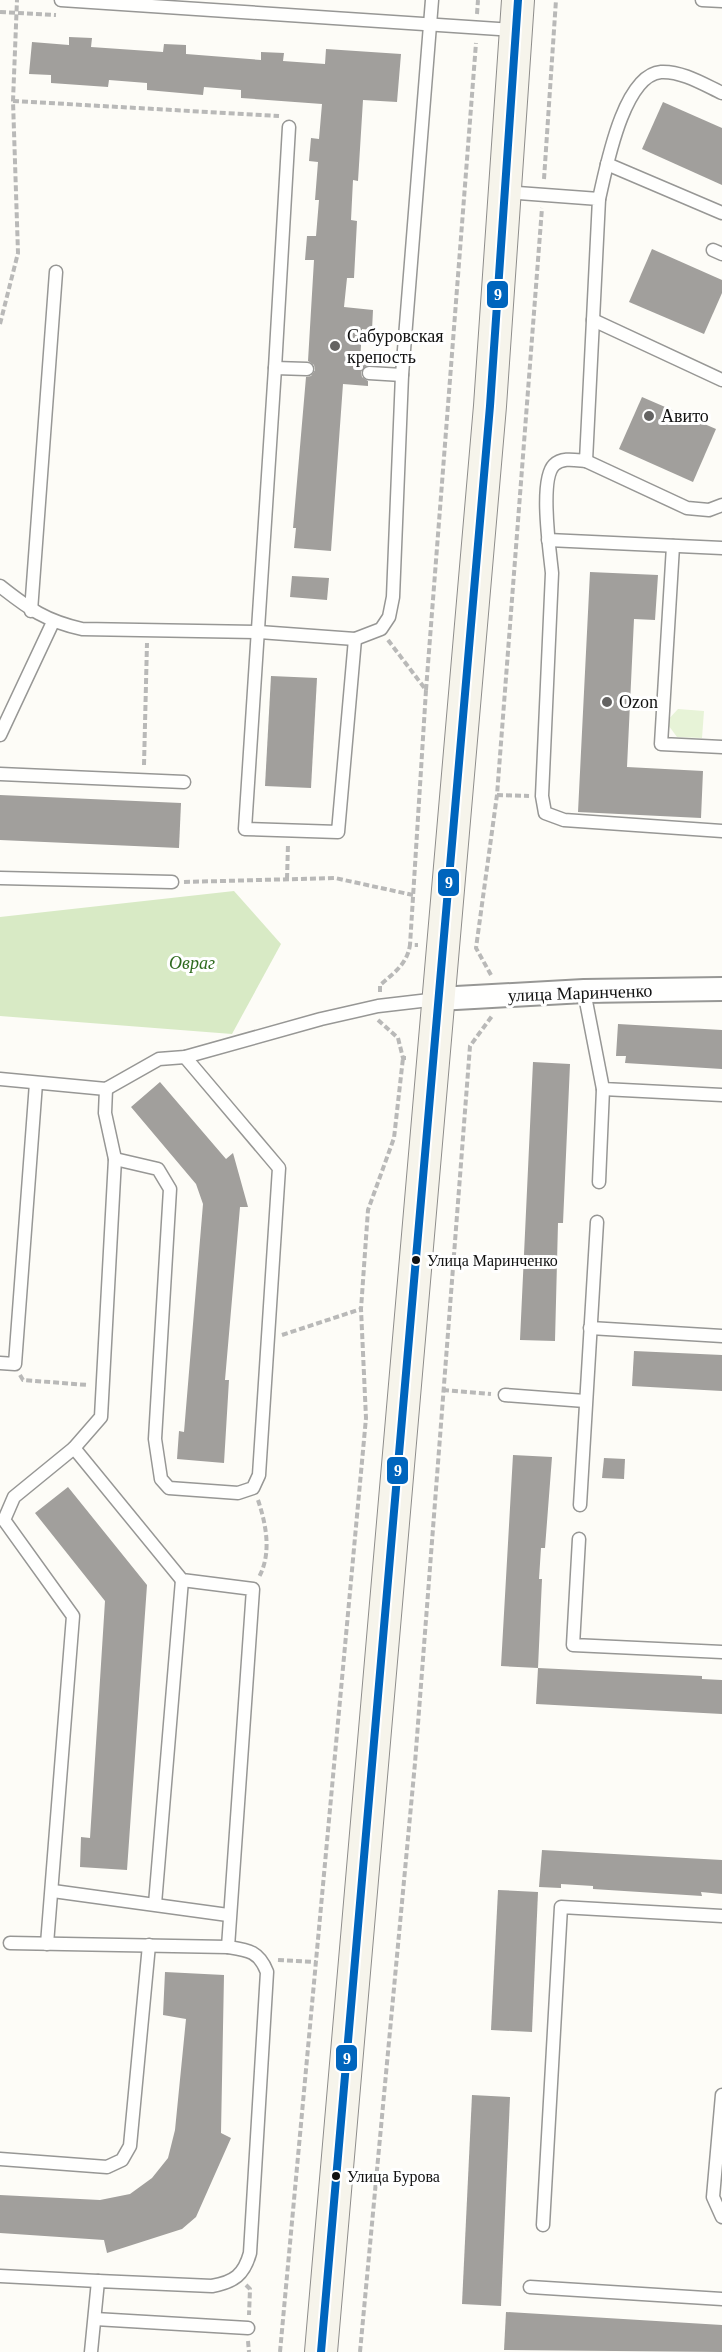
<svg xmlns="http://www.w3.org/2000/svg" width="722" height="2352" font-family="Georgia,serif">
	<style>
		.green { fill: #e7f3d7 }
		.forest { fill: #d8eac5 }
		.building { fill: #a19f9c }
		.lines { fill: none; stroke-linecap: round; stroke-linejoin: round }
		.lane-casing { stroke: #979795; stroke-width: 15 }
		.street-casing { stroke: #979795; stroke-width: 26 }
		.secondary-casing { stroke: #8e8d8b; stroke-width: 34 }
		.path { stroke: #b9b9b8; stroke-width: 4; stroke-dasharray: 6 3; stroke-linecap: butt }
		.lane { stroke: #fffffe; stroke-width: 12 }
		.street { stroke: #fffffe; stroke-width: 22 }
		.secondary { stroke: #f6f4eb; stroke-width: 32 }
		.bus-1-casing { stroke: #fff; stroke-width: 12 }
		.bus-1 { stroke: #0065bd; stroke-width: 8 }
		.poi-dot { fill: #646362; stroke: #fff; stroke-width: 2 }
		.bus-dot { fill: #111; stroke: #fff; stroke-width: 2 }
		.labels { text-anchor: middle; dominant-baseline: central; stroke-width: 6; stroke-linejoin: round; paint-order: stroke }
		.bus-label { font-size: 16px; fill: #111; stroke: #fff; text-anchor: start }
		.poi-label { font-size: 18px; fill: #111; stroke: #fff; text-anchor: start }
		.park-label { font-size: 18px; font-style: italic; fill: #2f6b1f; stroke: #fff }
		.street-label { font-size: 18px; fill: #111; stroke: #fff }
		.line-badge { stroke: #fff; stroke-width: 2 }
		.badge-label { font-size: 16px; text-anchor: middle; font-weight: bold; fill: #fff }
	</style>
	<rect width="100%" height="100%" fill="#fdfcf7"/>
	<polygon class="green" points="678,709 704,711 702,738 677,737 666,722"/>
	<polygon class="forest" points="234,891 281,944 232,1034 0,1016 0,917"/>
	<g class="building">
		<polygon points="69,37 92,38 91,47 163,52 164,44 186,45 186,54 261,60 261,52 284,53 283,61 325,64 326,49 401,54 397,102 363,100 358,181 353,180 351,220 357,221 354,278 347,278 344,307 373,310 372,330 362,329 360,362 370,362 361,372 362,377 368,381 368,386 343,384 331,551 294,548 296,528 293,528 306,377 311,376 315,370 314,365 308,361 314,260 305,260 307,236 316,236 319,200 315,200 318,162 309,161 311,138 319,139 322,104 241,98 241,90 204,87 203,95 147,90 147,83 109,80 108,87 51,83 51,75 29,74 32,42 69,45"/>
		<polygon points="663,102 722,128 722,185 642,149"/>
		<polygon points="652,249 722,280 722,293 704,334 629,302"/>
		<polygon points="642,397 716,429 693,482 619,449"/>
		<polygon points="590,572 658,575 655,620 634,619 627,767 703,771 701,818 578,812"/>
		<polygon points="292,576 329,578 327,600 290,597"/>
		<polygon points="271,676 317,678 311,788 265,786"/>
		<polygon points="0,795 181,803 179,848 0,840"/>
		<polygon points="618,1024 722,1030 722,1069 625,1063 626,1056 616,1056"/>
		<polygon points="533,1062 570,1064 563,1223 558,1223 555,1341 520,1340"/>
		<polygon points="160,1082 226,1159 233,1153 248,1207 240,1207 225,1380 229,1380 224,1463 177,1459 179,1431 184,1432 203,1204 196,1184 131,1107"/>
		<polygon points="634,1351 722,1355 722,1391 632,1386"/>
		<polygon points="513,1455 552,1457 545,1548 541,1548 539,1579 542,1579 538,1668 501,1666"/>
		<polygon points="604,1458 625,1459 624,1479 602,1478"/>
		<polygon points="68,1487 147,1585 127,1870 80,1867 81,1837 90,1838 105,1601 35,1513"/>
		<polygon points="538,1668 702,1676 702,1679 722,1680 722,1714 536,1704"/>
		<polygon points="542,1850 722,1860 722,1894 701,1892 702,1896 593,1889 593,1886 561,1884 561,1888 539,1887"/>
		<polygon points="498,1890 538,1892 532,2032 491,2030"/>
		<polygon points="165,1972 224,1975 221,2133 231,2138 196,2217 182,2229 107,2253 104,2240 0,2233 0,2195 100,2200 130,2194 152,2178 168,2158 175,2130 186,2019 163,2015"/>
		<polygon points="472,2095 510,2097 501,2306 462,2304"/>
		<polygon points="506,2312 722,2325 722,2352 504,2350"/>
	</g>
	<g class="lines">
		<defs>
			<g id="lane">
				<polyline points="61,0 515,30"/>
				<polyline points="702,0 722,1"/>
				<polyline points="607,164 722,213"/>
				<path d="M506,192L599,199L586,461C575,460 562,457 554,465C539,480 550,552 552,573L542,796L545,813L564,820L722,831"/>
				<path d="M599,199C606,169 623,75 661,72C682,71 703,84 722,93"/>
				<polyline points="713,250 722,254"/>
				<polyline points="593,320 722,380"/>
				<polyline points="275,368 289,127"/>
				<polyline points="307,369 275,368 245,829 338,832 355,639"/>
				<polyline points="369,373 402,375"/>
				<polyline points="586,461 687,508 709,510 722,505"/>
				<polyline points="548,540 722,548"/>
				<polyline points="673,546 661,744 722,747"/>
				<path d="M0,586C29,609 46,621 82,629L259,632L355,639L381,629L389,617L393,597L402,375L432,0"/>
				<polyline points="31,611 56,272"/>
				<polyline points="0,735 53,622"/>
				<polyline points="0,774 184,782"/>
				<polyline points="0,878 172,882"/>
				<polyline points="584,991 603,1089 722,1095"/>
				<polyline points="0,1079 106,1089 159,1059 185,1057 321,1019 378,1006 438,999"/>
				<polyline points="115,1159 158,1169 170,1189 155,1439 161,1479 169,1488 238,1493 253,1488 259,1475 279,1168 185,1057"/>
				<polyline points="599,1182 603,1089"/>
				<polyline points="590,1328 722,1336"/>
				<polyline points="0,1363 15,1364 36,1083"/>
				<polyline points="505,1395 585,1401"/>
				<polyline points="580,1505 597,1222"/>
				<polyline points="579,1539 573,1645 722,1652"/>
				<polyline points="53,1891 228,1915"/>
				<polyline points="155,1904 182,1580"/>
				<polyline points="10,1943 228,1947"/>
				<polyline points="47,1944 73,1616 4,1520 14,1497 74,1448"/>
				<polyline points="722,2095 713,2197 722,2217"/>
				<polyline points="0,2159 107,2167 122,2160 130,2146 149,1945"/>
				<polyline points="543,2225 561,1907 722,1916"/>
				<polyline points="0,2276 98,2281"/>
				<polyline points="530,2287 722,2299"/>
				<polyline points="95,2319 248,2328"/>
				<path d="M91,2352L98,2281L212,2286C234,2282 244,2275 250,2253L267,1972C259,1951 248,1950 228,1947L253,1589L182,1580L74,1448L101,1417L115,1159L105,1113L106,1089"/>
			</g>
			<polyline id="street" points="438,999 584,991 722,989"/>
			<polyline id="secondary" points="321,2352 490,406 518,0"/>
		</defs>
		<use href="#lane" class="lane-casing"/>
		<use href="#street" class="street-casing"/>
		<use href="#secondary" class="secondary-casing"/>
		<g class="path">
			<polyline points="0,12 56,15"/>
			<polyline points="477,14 478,0"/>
			<polyline points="13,101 279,116"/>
			<polyline points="544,179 556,0"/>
			<polyline points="0,324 18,253 13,101 17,0"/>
			<polyline points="388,640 426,690 410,945"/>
			<polyline points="426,690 476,43"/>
			<polyline points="144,765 147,643"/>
			<polyline points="497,795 529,796"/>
			<polyline points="287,879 288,844"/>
			<polyline points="184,882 335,878 413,895"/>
			<polyline points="491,975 476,948 497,795 542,208"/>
			<path d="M380,992V985C394,973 407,964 410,945H418"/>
			<polyline points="378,1020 398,1038 403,1058 406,1058"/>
			<polyline points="282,1335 361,1309"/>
			<polyline points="20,1375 23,1380 88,1385"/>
			<polyline points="443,1390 491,1394"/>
			<path d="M258,1500C266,1524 272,1553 259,1577"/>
			<polyline points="278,1960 316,1962"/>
			<polyline points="246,2285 250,2289 249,2315"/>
			<polyline points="248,2341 249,2352"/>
			<polyline points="280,2352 366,1418 361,1309 368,1210 394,1138 403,1058"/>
			<polyline points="360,2352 415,1763 470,1046 492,1016"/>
		</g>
		<use href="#lane" class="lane"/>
		<use href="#street" class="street"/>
		<use href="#secondary" class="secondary"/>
		<defs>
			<polyline id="bus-1" points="321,2352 490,406 518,0"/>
		</defs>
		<use href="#bus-1" class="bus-1-casing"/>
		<use href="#bus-1" class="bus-1"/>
	</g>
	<g class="poi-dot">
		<circle cx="335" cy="346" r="6"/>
		<circle cx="649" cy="416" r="6"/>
		<circle cx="607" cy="702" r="6"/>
	</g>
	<g class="bus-dot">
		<circle cx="416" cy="1260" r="5"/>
		<circle cx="336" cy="2176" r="5"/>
	</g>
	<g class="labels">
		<g class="bus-label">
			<text x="427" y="1260">Улица Маринченко</text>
			<text x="347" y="2176">Улица Бурова</text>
		</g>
		<g class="poi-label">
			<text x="347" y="336">Сабуровская<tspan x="347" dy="21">крепость</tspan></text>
			<text x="661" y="416">Авито</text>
			<text x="619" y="702">Ozon</text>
		</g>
		<g class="park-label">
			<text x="192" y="963">Овраг</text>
		</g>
		<g class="street-label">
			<text transform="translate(580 993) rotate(-2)">улица Маринченко</text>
		</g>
	</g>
	<g class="line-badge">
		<rect x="486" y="280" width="23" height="29" rx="6" fill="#0065bd"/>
		<rect x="437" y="868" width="23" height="29" rx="6" fill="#0065bd"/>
		<rect x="386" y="1456" width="23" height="29" rx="6" fill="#0065bd"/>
		<rect x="335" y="2044" width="23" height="28" rx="6" fill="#0065bd"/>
	</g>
	<g class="badge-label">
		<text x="498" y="300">9</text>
		<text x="449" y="888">9</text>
		<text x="398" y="1476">9</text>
		<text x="347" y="2064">9</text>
	</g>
</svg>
